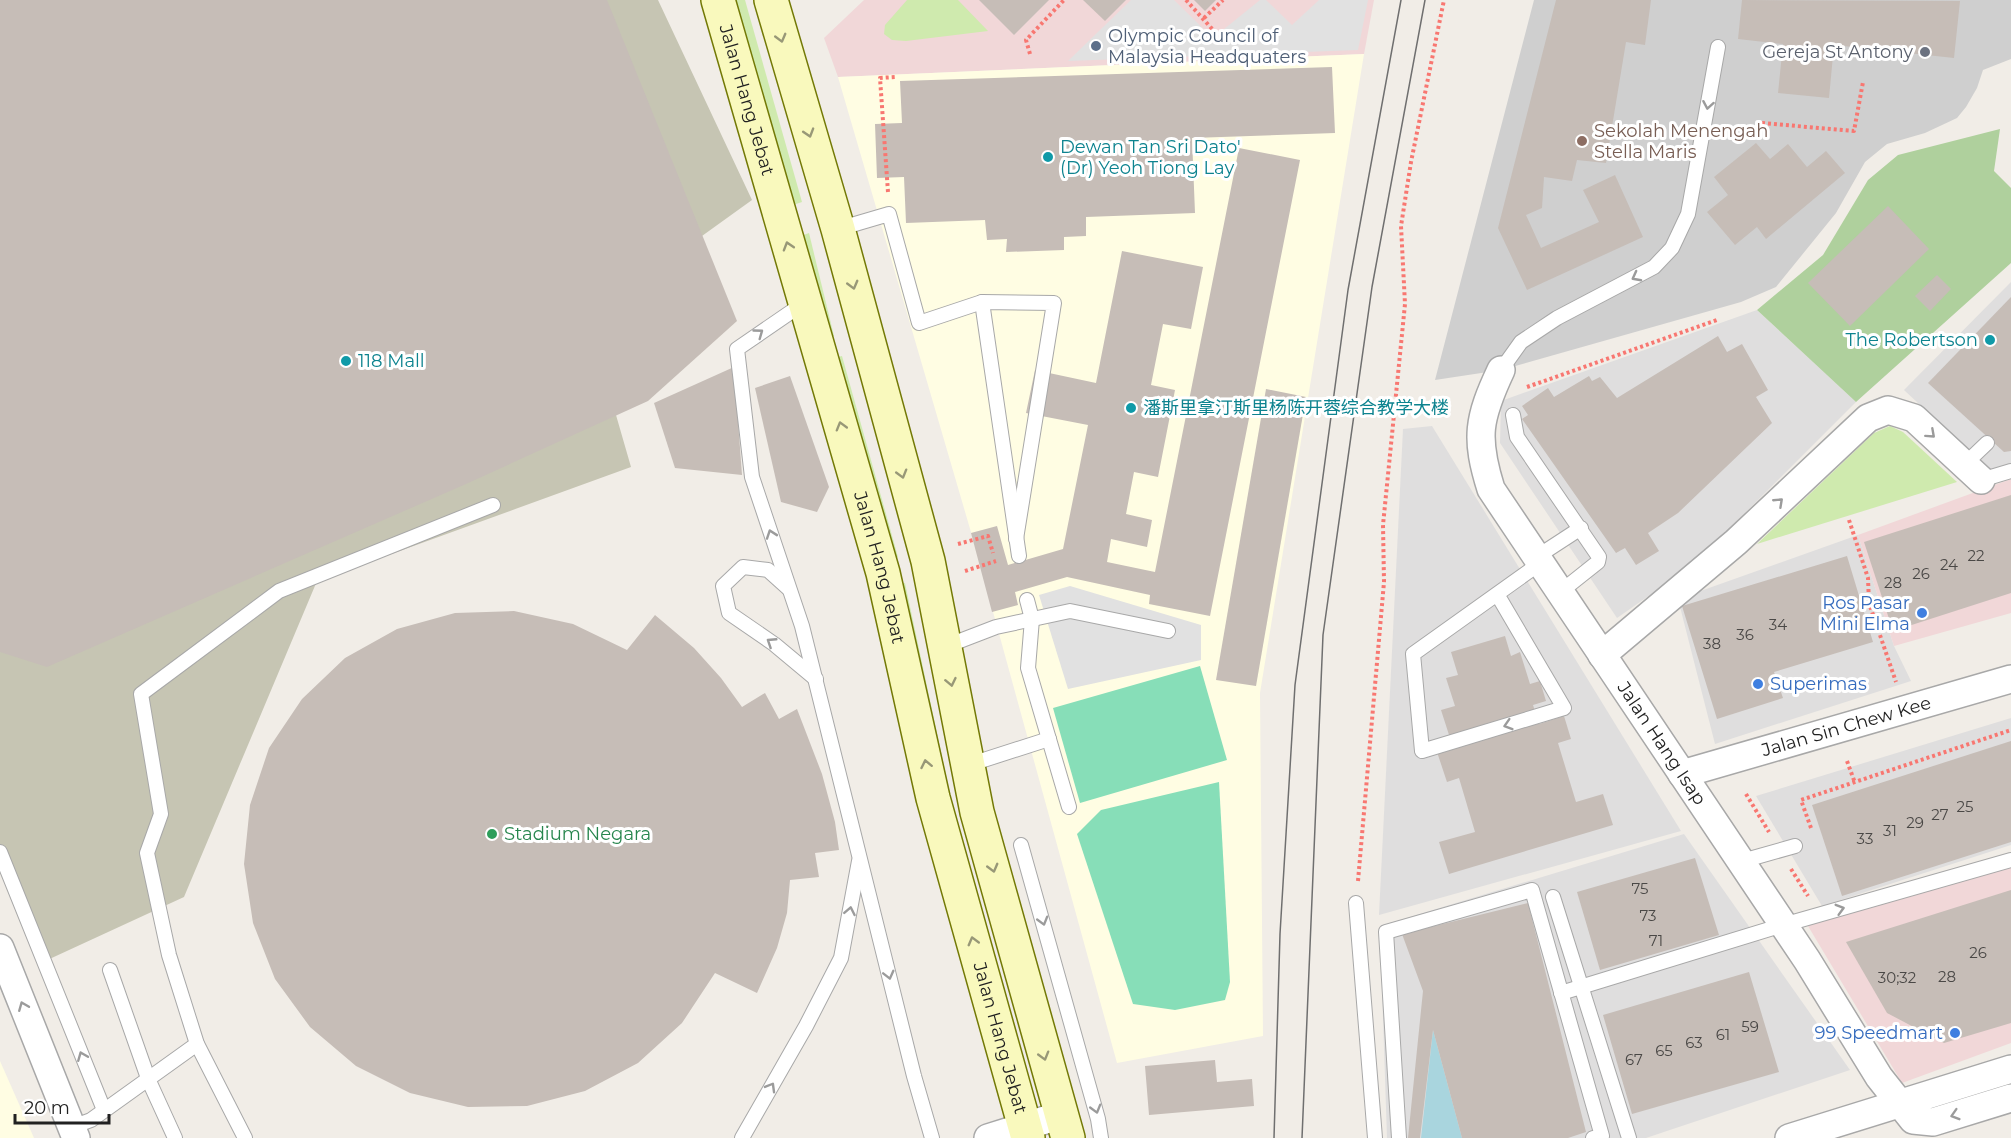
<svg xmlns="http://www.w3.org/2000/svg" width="2011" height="1138" font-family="Montserrat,'Noto Sans SC',sans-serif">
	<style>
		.residential { fill: #dfdede }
		.commercial { fill: #f1d7d8 }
		.education { fill: #fffde3 }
		.religious { fill: #cfcfcf }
		.construction { fill: #c6c5b3 }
		.grass { fill: #cfeaae }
		.forest { fill: #afd09d }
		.pitch { fill: #87deb8 }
		.parking { fill: #e1e1e1 }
		.water { fill: #a9d5de }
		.building { fill: #c6bdb7 }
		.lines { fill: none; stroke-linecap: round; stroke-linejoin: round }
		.lane-casing { stroke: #a8a8a8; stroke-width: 16 }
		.street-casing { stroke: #a8a8a8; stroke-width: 30 }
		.secondary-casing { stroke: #737906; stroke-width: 36 }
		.path { stroke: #f87771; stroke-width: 4; stroke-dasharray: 3 3; stroke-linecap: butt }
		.lane { stroke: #fff; stroke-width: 14 }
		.street { stroke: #fff; stroke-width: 27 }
		.secondary { stroke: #f9f9bd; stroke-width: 33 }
		.tram { stroke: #6f6f6f; stroke-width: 1.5 }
		.oneway { stroke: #989877 }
		.oneway2 { stroke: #9b9b9b }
		.service-dot { fill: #5c6f8a; stroke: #fff; stroke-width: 2 }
		.worship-dot { fill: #6b7280; stroke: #fff; stroke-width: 2 }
		.education-dot { fill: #8d6e63; stroke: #fff; stroke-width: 2 }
		.culture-dot { fill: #0f9aa8; stroke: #fff; stroke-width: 2 }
		.shop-dot { fill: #3f7fe0; stroke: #fff; stroke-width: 2 }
		.leisure-dot { fill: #2e9e5b; stroke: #fff; stroke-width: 2 }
		.labels { text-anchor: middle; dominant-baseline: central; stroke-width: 6; stroke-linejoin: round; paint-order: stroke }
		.number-label { font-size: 15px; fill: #4a4846 }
		.service-label { font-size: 18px; fill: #4e5e75; stroke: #fff; text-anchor: start }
		.worship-label { font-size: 18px; fill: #5b616d; stroke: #fff; text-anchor: end }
		.street-label { font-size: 18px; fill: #212121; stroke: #fff }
		.education-label { font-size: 18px; fill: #785e54; stroke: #fff; text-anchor: start }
		.culture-label { font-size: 18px; fill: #0d838f; stroke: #fff; text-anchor: start }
		.shop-label { font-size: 18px; fill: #366cbe; stroke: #fff; text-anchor: end }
		.leisure-label { font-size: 18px; fill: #27864d; stroke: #fff; text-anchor: start }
	</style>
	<rect width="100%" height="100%" fill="#f1ede7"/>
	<g class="residential">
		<polygon points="2011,282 2011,479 2002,481 1904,390"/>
		<polygon points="1757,310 1856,402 1693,565 1617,618 1500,443 1501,401"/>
		<polygon points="1432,426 1681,831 1379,915 1403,429"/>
		<polygon points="1858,535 1894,646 1911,681 1715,744 1678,599"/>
		<polygon points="2011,718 2011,845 1822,906 1756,796"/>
		<polygon points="1684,834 1850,1070 1646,1138 1387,1138 1380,926"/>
	</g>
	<g class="commercial">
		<polygon points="864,0 1374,0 1364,54 838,77 824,38"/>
		<polygon points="2011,479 2011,613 1894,646 1858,535"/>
		<polygon points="2011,864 2011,1043 1902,1083 1805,921"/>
	</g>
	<g class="education">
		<polygon points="1364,54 1260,693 1263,1036 1117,1063 973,539 838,77"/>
		<polygon points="0,1061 34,1138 0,1138"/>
	</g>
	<polygon class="religious" points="1534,0 2011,0 2011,59 1983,70 1977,88 1966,107 1957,118 1925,133 1887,144 1865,162 1836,213 1776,287 1741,302 1501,370 1435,380"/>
	<polygon class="construction" points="0,0 658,0 752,200 588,318 631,467 317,581 184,897 43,962 0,870"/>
	<g class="grass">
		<polygon points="732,0 745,0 802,202 790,206"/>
		<polygon points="907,0 958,0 988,31 906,41 892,40 884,34 885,25"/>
		<polygon points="809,233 834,336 831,337 801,236"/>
		<polygon points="842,356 898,557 895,559 838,357"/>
		<polygon points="1890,426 1903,432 1957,482 1757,544 1874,433"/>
		<polygon points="905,583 948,785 966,859 964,861 901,584"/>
	</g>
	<polygon class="forest" points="2000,129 1994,171 2011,188 2011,263 1856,402 1757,310 1823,255 1868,180 1898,155"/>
	<g class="pitch">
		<polygon points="1200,666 1227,760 1080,803 1053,708"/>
		<polygon points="1219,782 1230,982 1225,1000 1175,1010 1133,1004 1077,834 1101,810"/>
	</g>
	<g class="parking">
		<polygon points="1131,0 1174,0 1213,38 1260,0 1266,0 1292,25 1319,0 1368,0 1358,50 1068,61"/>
		<polygon points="1070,586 1201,625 1201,660 1068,689 1039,595"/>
	</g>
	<polygon class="water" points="1433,1030 1462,1138 1421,1138"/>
	<g class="building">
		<polygon points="0,0 607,0 737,321 648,401 466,484 47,667 0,652"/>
		<polygon points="979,0 1049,0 1014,35"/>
		<polygon points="1083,0 1126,0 1105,21"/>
		<polygon points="1194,0 1216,0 1205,11"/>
		<polygon points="1556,0 1651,0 1645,45 1626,42 1606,163 1577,160 1572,181 1544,177 1542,208 1526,215 1541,248 1599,222 1583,190 1615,175 1643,237 1527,290 1498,228"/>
		<polygon points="1742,0 1960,1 1954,58 1834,45 1829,98 1778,93 1783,44 1738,39"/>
		<polygon points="1332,67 1335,133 1192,138 1195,213 1086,217 1086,236 1064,237 1064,250 1006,252 1007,239 987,240 985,220 906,223 904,177 877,178 875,124 902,123 900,81"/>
		<polygon points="1756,143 1770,159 1788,144 1807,167 1826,151 1845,173 1766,239 1757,227 1735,245 1707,212 1728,195 1714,177"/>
		<polygon points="1239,148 1300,160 1210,616 1149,604 1150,595 1067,577 1015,592 1018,605 992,612 971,533 997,526 1008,565 1063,549 1088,425 1026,413 1035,370 1096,383 1122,251 1203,267 1191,329 1163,324 1151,385 1175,390 1158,477 1134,472 1126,514 1152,520 1147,547 1111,539 1107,562 1155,572"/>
		<polygon points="1888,206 1929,249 1850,326 1808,283"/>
		<polygon points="1937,275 1951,289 1930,311 1915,296"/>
		<polygon points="2011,297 2011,451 2004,452 1928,383"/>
		<polygon points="1718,336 1727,352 1742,344 1768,390 1756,397 1772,423 1678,513 1648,533 1659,551 1636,565 1625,548 1616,553 1522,419 1528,415 1522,406 1548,388 1554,397 1589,376 1592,381 1600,377 1617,398"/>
		<polygon points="734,367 742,475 675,468 654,403"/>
		<polygon points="790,376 829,487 817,512 781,502 755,388"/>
		<polygon points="1266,389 1306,397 1256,686 1216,680"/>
		<polygon points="2011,495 2011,593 1893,631 1864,542"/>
		<polygon points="1847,556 1873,642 1774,672 1783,698 1717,719 1682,606"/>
		<polygon points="514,611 573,624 627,650 655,615 694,648 721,678 742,707 765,693 779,719 797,709 822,774 835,822 839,850 815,853 819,877 790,880 787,913 777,948 757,993 715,973 682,1023 638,1063 585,1091 527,1106 468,1107 410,1093 356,1066 310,1027 275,979 253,923 244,864 250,805 269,748 302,699 345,658 397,629 455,613"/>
		<polygon points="1505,636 1511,656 1520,652 1530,684 1540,681 1546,701 1533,705 1539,724 1564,716 1571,739 1558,743 1576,802 1603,794 1613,825 1449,874 1439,842 1475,832 1459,778 1447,782 1437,752 1450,738 1441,710 1455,706 1446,678 1458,675 1451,652"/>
		<polygon points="2011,741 2011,842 1842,896 1812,805"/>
		<polygon points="1695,858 1719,935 1600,970 1577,892"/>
		<polygon points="2011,890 2011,1023 1944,1043 1887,1013 1846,942"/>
		<polygon points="1528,903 1586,1132 1568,1138 1462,1138 1433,1030 1420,1138 1408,1138 1423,991 1402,934"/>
		<polygon points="1749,972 1779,1072 1632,1114 1603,1015"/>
		<polygon points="1215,1060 1217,1082 1252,1079 1254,1106 1149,1115 1145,1066"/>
	</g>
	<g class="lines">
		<defs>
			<g id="lane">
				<polyline points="838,229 889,214 919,323 982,302 1054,303 1016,539"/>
				<polyline points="982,302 1019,556"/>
				<polyline points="804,303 737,349 752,477 802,626 914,1076 932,1138"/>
				<polyline points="1501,370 1521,342 1557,318 1654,267 1672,248 1688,214 1718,47"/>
				<polyline points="1513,415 1517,437 1599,557 1598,562 1559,593"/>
				<polyline points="1965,464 1987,443"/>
				<polyline points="1981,480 2011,471"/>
				<polyline points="1535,558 1581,528"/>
				<polyline points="788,588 768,570 743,567 723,586 729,613 774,644 816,679"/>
				<polyline points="1497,594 1564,708 1422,751 1413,654 1539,564"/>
				<polyline points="1027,600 1032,619 1028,668 1069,807"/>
				<polyline points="944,647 996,627 1070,611 1168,631"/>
				<polyline points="968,765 1049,739"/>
				<polyline points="1021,845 1098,1119 1101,1138"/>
				<polyline points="0,852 104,1110"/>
				<polyline points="1742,861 1795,846"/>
				<polyline points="1553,897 1629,1138"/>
				<polyline points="1356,903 1375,1138"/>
				<polyline points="110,970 149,1081 175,1138"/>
				<polyline points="1561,993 1783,925 2011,860"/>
				<polyline points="72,1127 91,1120 197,1044"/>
				<polyline points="245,1138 197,1044 169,955 147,853 161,814 141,694 279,591 493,505"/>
				<polyline points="742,1138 806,1026 841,958 859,861"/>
				<polyline points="1399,1138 1386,932 1532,890 1602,1136 1593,1138"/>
			</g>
			<g id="street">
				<path id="s1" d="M1501,370C1478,419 1475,438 1491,489L1807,960L1879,1077L1913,1120L1933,1122L2011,1098"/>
				<polyline points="1602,655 1736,542 1868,418 1888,410 1914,418 1981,480"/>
				<path id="s2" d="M1682,774L2011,679"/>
				<polyline points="0,948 76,1138"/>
				<polyline points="988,1138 1061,1115"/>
				<polyline points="1789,1138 2011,1069"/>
			</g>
			<g id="secondary">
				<path id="s3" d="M718,0L883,573L933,798L1028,1138"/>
				<polyline points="771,0 838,229 928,561 977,812 1068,1138"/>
			</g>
		</defs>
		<use href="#lane" class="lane-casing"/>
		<use href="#street" class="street-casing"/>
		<use href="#secondary" class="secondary-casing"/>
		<g class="path">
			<polyline points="1186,0 1223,41"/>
			<polyline points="1204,18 1223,0"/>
			<polyline points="1030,54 1026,40 1064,0"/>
			<polyline points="1762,123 1854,131 1863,82"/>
			<polyline points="888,192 880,78 895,77"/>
			<polyline points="1527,387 1717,320"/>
			<polyline points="1849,520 1868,578 1869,603 1896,682"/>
			<polyline points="958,544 988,536 993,553"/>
			<polyline points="965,571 996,561"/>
			<polyline points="1847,761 1855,783"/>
			<polyline points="1746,794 1769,832"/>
			<polyline points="1811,828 1801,800 2011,730"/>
			<polyline points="1791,869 1808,896"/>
			<polyline points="1358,881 1384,582 1383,525 1405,304 1401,226 1411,162 1444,0"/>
		</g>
		<use href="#lane" class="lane"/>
		<use href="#street" class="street"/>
		<use href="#secondary" class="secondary"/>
		<g class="tram">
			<polyline points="1274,1138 1280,934 1295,685 1348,290 1401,0"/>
			<polyline points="1302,1138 1323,635 1372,287 1425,0"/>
		</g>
	</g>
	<defs><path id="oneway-chevron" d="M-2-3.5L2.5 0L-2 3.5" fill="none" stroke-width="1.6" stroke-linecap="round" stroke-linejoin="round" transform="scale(1.5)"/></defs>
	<g class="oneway">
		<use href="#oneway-chevron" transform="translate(781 38) rotate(75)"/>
		<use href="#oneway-chevron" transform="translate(809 133) rotate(73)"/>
		<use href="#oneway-chevron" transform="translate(788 246) rotate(-107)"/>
		<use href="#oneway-chevron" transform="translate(853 285) rotate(75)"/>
		<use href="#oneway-chevron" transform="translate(841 426) rotate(-106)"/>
		<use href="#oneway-chevron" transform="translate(902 474) rotate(74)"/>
		<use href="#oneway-chevron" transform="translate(951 682) rotate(78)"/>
		<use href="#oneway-chevron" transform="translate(926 764) rotate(-102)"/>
		<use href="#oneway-chevron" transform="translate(993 868) rotate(75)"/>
		<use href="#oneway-chevron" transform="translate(973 941) rotate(-105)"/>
		<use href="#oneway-chevron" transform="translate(1044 1056) rotate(74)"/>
	</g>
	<g class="oneway2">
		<use href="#oneway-chevron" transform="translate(1708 105) rotate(100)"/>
		<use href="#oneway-chevron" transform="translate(1636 277) rotate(152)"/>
		<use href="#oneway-chevron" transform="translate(759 333) rotate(-36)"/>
		<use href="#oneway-chevron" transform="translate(1931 434) rotate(42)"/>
		<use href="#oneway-chevron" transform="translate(1779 502) rotate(-43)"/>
		<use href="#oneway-chevron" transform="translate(771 534) rotate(-109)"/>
		<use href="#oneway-chevron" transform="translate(771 642) rotate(-147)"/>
		<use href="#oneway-chevron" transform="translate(1508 725) rotate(163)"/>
		<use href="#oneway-chevron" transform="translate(1840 909) rotate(-16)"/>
		<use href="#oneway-chevron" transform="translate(850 911) rotate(-79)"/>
		<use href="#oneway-chevron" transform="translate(1043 921) rotate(74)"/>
		<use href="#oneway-chevron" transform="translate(889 975) rotate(76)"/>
		<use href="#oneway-chevron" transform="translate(23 1006) rotate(-112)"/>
		<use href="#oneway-chevron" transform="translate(82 1056) rotate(-112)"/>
		<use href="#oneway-chevron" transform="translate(771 1087) rotate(-60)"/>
		<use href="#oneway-chevron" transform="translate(1096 1109) rotate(74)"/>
		<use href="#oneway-chevron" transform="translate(1955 1115) rotate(163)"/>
	</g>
	<circle class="service-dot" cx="1096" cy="46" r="6"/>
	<circle class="worship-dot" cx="1925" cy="52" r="6"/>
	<circle class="education-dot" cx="1582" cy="141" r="6"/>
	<g class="culture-dot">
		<circle cx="1048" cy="157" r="6"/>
		<circle cx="1990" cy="340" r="6"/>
		<circle cx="346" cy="361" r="6"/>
		<circle cx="1131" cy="408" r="6"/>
	</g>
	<g class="shop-dot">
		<circle cx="1922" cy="613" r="6"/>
		<circle cx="1758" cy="684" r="6"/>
		<circle cx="1955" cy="1033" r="6"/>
	</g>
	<circle class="leisure-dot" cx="492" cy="834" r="6"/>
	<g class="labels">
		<g class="number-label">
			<text x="1976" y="555">22</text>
			<text x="1949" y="564">24</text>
			<text x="1921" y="573">26</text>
			<text x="1893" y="582">28</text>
			<text x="1778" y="624">34</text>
			<text x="1745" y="634">36</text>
			<text x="1712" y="643">38</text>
			<text x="1965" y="806">25</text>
			<text x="1940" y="814">27</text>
			<text x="1915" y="822">29</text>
			<text x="1890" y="830">31</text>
			<text x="1865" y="838">33</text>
			<text x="1640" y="888">75</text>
			<text x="1648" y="915">73</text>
			<text x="1656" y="940">71</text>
			<text x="1978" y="952">26</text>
			<text x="1947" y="976">28</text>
			<text x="1897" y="977">30;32</text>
			<text x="1750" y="1026">59</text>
			<text x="1723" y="1034">61</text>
			<text x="1694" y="1042">63</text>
			<text x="1664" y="1050">65</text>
			<text x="1634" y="1059">67</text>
		</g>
		<g class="service-label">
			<text x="1108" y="36">Olympic Council of<tspan x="1108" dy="21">Malaysia Headquaters</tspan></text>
		</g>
		<g class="worship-label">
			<text x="1913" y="52">Gereja St Antony</text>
		</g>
		<g class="street-label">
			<text stroke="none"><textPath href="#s3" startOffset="104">Jalan Hang Jebat</textPath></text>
			<text stroke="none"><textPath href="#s3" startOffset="590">Jalan Hang Jebat</textPath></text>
			<text stroke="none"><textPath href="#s2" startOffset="171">Jalan Sin Chew Kee</textPath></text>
			<text stroke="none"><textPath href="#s1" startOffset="430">Jalan Hang Isap</textPath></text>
			<text stroke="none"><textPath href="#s3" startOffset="1076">Jalan Hang Jebat</textPath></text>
		</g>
		<g class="education-label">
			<text x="1594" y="131">Sekolah Menengah<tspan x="1594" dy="21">Stella Maris</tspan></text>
		</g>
		<g class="culture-label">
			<text x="1060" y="147">Dewan Tan Sri Dato'<tspan x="1060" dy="21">(Dr) Yeoh Tiong Lay</tspan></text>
			<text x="1978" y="340" text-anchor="end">The Robertson</text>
			<text x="358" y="361">118 Mall</text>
			<text x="1143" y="408">潘斯里拿汀斯里杨陈开蓉综合教学大楼</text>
		</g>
		<g class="shop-label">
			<text x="1910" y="603">Ros Pasar<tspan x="1910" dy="21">Mini Elma</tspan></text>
			<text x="1770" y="684" text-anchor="start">Superimas</text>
			<text x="1943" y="1033">99 Speedmart</text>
		</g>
		<g class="leisure-label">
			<text x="504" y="834">Stadium Negara</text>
		</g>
	</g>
	<path d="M15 1114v9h94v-9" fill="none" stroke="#212121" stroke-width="3"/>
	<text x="24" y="1114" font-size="18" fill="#212121" stroke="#ffffff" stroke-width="4.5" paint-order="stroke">20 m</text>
</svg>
